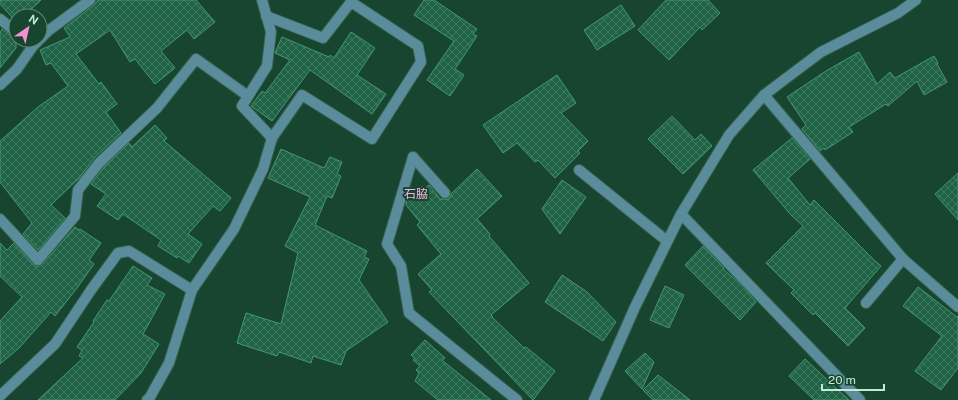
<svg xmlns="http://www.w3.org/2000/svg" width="958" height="400" font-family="'Public Sans','Noto Sans JP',sans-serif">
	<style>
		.building { fill: url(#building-cross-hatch); stroke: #439971 }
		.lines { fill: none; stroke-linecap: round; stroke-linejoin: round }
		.minor-casing { stroke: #36634e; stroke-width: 12 }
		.minor { stroke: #5a8c9c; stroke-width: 10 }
		.labels { text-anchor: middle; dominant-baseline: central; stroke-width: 4; stroke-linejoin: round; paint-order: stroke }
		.quarter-label { font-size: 12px; fill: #f9b2e0; stroke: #174530 }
	</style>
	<defs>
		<pattern id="building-cross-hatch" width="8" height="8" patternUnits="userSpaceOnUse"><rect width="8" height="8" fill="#206245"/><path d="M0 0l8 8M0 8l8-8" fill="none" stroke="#3f795f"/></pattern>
	</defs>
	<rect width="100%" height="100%" fill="#174530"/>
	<g class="building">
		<polygon points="0,0 41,0 24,16 16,16 16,24 11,19 12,17 0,4"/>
		<polygon points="98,0 196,0 215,22 194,39 187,30 161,51 175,68 155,84 135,59 130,62 110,30 76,54 99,84 101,82 117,104 106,112 121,133 94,158 80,177 51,205 65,218 38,250 23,234 32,223 0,182 0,141 38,107 68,86 51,63 46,65 40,50 70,37 64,28 94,5"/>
		<polygon points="424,0 434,0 477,29 473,34 477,36 455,69 464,75 450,96 427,80 454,41 414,15"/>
		<polygon points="666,0 708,0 720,13 702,30 700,27 669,60 638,30"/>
		<polygon points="621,5 635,26 597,50 584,30"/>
		<polygon points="2,29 12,37 16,38 16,48 0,68 0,33"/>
		<polygon points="351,32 375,48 357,75 386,94 372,114 310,70 272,121 251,106 262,91 265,93 290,60 275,53 282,37 329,57 330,55 334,58"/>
		<polygon points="859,52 877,84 890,72 895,78 934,56 938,63 937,64 947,82 924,95 917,81 888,106 886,104 849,127 853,132 825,150 824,148 820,151 802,129 806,125 787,97 826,71"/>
		<polygon points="557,75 576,103 561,113 588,141 578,151 580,153 555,178 538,160 535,162 517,143 503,153 483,125"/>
		<polygon points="672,116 695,140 701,134 712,146 683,174 648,139"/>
		<polygon points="155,125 167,138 164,141 231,198 220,211 213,206 188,234 202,244 189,263 178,256 177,258 158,246 161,240 123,214 118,220 97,206 106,194 91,184 104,167 129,143 132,147"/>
		<polygon points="792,138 810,159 788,178 810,205 814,200 873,259 881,266 845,308 865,328 848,346 815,313 813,315 791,293 794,290 766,263 803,226 790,214 753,170"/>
		<polygon points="281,149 324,168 330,157 342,162 337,174 341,176 332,198 327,196 315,225 367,251 364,257 369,259 359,280 388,322 346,351 341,365 313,356 311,363 279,352 277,356 237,343 246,313 281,324 298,253 285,246 310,197 268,178"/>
		<polygon points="477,169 502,196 477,219 490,234 489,236 529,283 491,315 493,317 492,317 524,348 526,347 555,371 533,400 429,292 432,290 418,274 441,254 417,225 420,222 406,205 407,198 422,186 424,189 429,185 441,200 442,198 444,200 450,198 451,194"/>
		<polygon points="958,173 958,220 935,194"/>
		<polygon points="562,180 586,197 560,234 542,209"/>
		<polygon points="75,227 79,230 80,229 101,243 89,260 94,264 77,288 55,316 51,312 19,348 0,364 0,321 22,297 0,276 0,243 7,250 14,243 33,264 36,266 40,266 43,264"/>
		<polygon points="703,246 724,268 723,269 740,284 756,302 740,320 685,265"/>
		<polygon points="133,266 152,278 147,285 165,294 143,334 159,344 141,373 115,400 38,400 83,358 79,356 82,350 77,347 94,322 93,321 107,300 109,301"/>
		<polygon points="562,275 587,292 616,322 603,341 545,302"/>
		<polygon points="665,286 684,295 669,328 650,320"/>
		<polygon points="918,287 957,317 958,316 958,368 941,390 915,371 942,336 903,306"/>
		<polygon points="425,340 445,358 442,360 491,400 438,400 415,381 419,373 416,370 420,366 413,360 415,358 411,355"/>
		<polygon points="645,353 654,362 642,389 625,371"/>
		<polygon points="805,359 849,400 814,400 789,376"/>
		<polygon points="658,375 690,400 653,400 643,390"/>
	</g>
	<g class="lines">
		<defs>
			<g id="minor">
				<polyline points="266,16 323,38 351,2 418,46 421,62 372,139 302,95 272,138"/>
				<polyline points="0,19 16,32"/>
				<polyline points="40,39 48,31 90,0"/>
				<polyline points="0,85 17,69 33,46 39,40"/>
				<polyline points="764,95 903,259 958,307"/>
				<polyline points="413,157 387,244 401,266 409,313 517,400"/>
				<polyline points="413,157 445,193"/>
				<polyline points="579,170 667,241"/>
				<polyline points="681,214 860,400"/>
				<polyline points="0,219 38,260 75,216 78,190 99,163 157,108 196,59 248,96"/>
				<polyline points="866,303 903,259"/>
				<polyline points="0,396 55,344 91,290 118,253 129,251 192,290"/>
				<polyline points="147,400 150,397 169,363 192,290 234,229 263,169 272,138 242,106 267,66 271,32 262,0"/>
				<polyline points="594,400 635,307 681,214 729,135 764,95 821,52 898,13 916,0"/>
			</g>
		</defs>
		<use href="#minor" class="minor-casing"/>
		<use href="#minor" class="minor"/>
	</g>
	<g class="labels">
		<g class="quarter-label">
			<text x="416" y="194">石脇</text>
		</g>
	</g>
	<g transform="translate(28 28) rotate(34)"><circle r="19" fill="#174530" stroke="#5c8772"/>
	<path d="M0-3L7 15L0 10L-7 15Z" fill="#f491d3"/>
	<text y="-6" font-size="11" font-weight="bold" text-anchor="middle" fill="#c3ebd4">N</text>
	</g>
	<path d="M822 384v6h62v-6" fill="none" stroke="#c3ebd4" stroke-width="2"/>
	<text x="828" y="384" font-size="12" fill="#c3ebd4" stroke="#174530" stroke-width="3" paint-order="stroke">20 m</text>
</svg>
